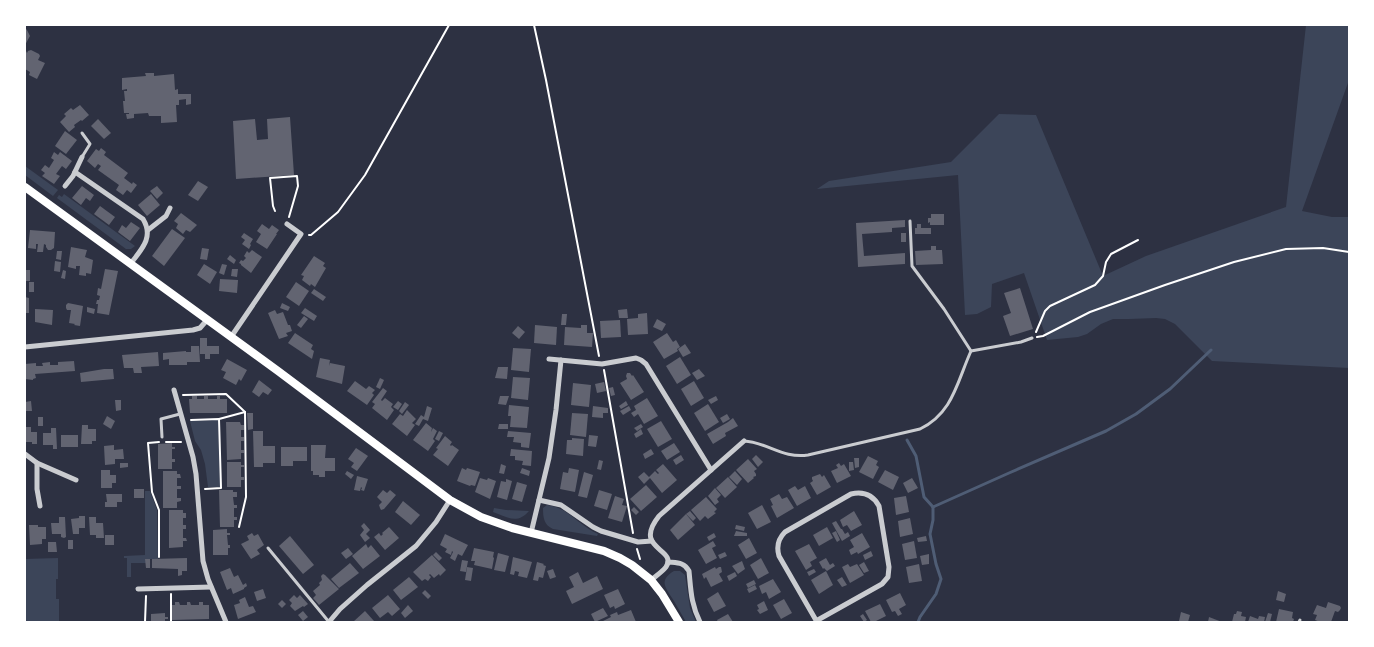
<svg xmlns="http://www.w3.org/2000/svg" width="1374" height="647" font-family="Helvetica,sans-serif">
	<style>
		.green { fill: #3c4559 }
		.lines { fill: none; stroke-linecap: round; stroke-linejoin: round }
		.stream { stroke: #4f5d75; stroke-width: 3 }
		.building { fill: #626471 }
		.path { stroke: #fff; stroke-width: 2 }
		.service { stroke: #caccd0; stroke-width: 3 }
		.minor { stroke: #caccd0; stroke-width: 5 }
		.secondary { stroke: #fff; stroke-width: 8 }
	</style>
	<rect width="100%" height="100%" fill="#2d3142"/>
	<g class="green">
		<polygon points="1306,25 1349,25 1349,80 1302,211 1332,217 1349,217 1349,368 1212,361 1175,324 1165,319 1156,318 1129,319 1113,319 1101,324 1087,334 1078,337 1047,340 1024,273 992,284 991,307 977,314 965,315 958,175 817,189 829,181 951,162 999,114 1036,115 1103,276 1146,256 1286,207"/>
		<polygon points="25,166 58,190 53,196 25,175"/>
		<polygon points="64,194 135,246 131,249 126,249 57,198 59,195 62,197"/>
		<polygon points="218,420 220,487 208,487 205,464 201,450 195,441 190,421"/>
		<polygon points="145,491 150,491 157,510 158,559 146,559 146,563 131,563 131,577 127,577 127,558 124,558 124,556 145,555"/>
		<path d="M547,505C568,507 579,526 598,534L597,536L553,529C544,525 543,518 543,508Z"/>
		<path d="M494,508L506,510L529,511C517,525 507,517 493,512Z"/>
		<polygon points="58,558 58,579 56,579 56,599 59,599 59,622 25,622 25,559"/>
		<path d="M674,571H680L685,575L690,608L696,622H686C682,615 678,608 674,601C667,589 657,581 674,571Z"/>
	</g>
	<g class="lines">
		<g class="stream">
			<polyline points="907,440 916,456 924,497 933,507"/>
			<polyline points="933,507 1009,473 1106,431 1136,414 1170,389 1211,350"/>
			<polyline points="918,622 920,617 936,594 941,579 936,564 930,534 933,520 933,507"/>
		</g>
	</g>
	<g class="building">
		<polygon points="25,28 27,30 30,36 25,45"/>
		<polygon points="25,49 27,53 28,51 31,50 39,54 40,56 38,60 45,63 37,79 29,75 30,72 25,69"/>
		<polygon points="145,73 154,73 154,76 174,74 175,90 178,89 178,94 191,94 191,104 186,105 186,99 179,100 179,105 176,105 177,122 161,123 161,116 149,116 148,113 134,114 134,118 127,119 126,114 129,114 129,113 124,113 123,101 125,101 124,91 127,91 127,89 122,90 122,78 146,76"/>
		<polygon points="80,105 89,115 82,121 81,120 74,125 75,127 69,132 60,122 66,116 64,114 71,108 73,110"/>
		<polygon points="290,117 294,175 236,179 233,121 255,119 257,140 268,139 267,119"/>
		<polygon points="98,119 111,133 104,139 91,126"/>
		<polygon points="65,131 77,140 66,154 55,146"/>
		<polygon points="101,148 106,152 104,155 128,173 124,178 132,184 133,182 137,185 131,193 127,190 123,195 116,190 119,185 98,170 101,166 98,164 95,168 87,161 96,149 99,151"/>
		<polygon points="54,152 58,155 60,152 72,161 66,169 62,166 56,174 60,176 54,184 42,176 45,173 41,170 45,165 49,168 54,160 51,158"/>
		<polygon points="198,181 208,187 198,201 188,195"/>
		<polygon points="82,186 94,195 90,201 86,198 81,205 72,198"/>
		<polygon points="157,186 163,193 157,199 150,191"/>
		<polygon points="151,194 160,205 147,216 138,205"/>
		<polygon points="100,206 115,217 109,225 94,214"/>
		<polygon points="181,213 197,225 190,232 186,230 183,234 176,228 178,224 174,221"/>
		<polygon points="931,214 944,214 944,225 930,225 930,222 928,223 928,218 931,218"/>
		<polygon points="905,220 905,227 892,228 892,232 862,234 864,256 905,253 905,264 858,267 856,223"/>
		<polygon points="131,222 140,228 130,241 118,232 122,225 126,228"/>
		<polygon points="262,224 269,229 272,225 279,230 276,234 277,234 267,249 256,242 261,234 257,231"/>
		<polygon points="917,224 921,224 921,228 931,228 931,234 915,234 915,228 917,228"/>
		<polygon points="172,229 185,238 164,266 152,256"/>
		<polygon points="30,230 55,232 54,248 51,250 48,250 46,247 46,245 44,244 43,252 37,252 38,244 36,244 36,249 28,248"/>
		<polygon points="244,233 253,239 250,244 251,245 249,249 242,244 245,240 241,237"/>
		<rect x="901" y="233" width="5" height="9"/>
		<polygon points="931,246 936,246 936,250 942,250 943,264 916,265 915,251 931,250"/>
		<polygon points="71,247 87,250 85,257 93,260 91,274 86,273 86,276 79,275 80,266 76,266 76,269 68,267"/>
		<polygon points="202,248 209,249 207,260 200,259"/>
		<polygon points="252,250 262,257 251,273 241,265 241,264 239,263 241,260 243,261 246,258 244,256 247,251 249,253"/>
		<polygon points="57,251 62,251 61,260 56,259"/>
		<polygon points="230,255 236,260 234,264 227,259"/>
		<polygon points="314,256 325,263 323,266 326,268 315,287 311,284 310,286 302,280 304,276 301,275"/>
		<polygon points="55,261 61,262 60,272 54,271"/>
		<polygon points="204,264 217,272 210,284 197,275"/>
		<polygon points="222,264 227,265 224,275 219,273"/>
		<polygon points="105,269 118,271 109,315 97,313 98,304 96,304 97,300 99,300 100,296 97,295 98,288 101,289"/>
		<polygon points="232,269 238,269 237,277 231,276"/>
		<rect x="25" y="270" width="5" height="11"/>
		<polygon points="63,270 66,271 65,279 61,278"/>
		<polygon points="220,279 238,280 237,293 219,291"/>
		<rect x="29" y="282" width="5" height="10"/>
		<polygon points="296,282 309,291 299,306 286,297"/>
		<polygon points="1020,288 1033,329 1010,336 1003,316 1011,313 1004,293"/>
		<polygon points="314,289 326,297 323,301 311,293"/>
		<polygon points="25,297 29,298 29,313 25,313"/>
		<polygon points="68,303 83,306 80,326 74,325 75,324 69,323 71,310 67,310 66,308 66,305"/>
		<polygon points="282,303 290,307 288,311 280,308"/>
		<polygon points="87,307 95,309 94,314 87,312"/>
		<polygon points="305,308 317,316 314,321 301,313"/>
		<polygon points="35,309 53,310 52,325 35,322"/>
		<polygon points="627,309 628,318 619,318 618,310"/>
		<polygon points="275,310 277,314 283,312 288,325 290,325 292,331 286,333 288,336 279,339 268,313"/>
		<polygon points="647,313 648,334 628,335 627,319 638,318 638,314"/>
		<polygon points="562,314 567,314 566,325 561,325"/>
		<polygon points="304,316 308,319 301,328 297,325"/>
		<polygon points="657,319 666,324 662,331 653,327"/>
		<polygon points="620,320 621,337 601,338 600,321"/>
		<polygon points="535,325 557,327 556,345 534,343"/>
		<polygon points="581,325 587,325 587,333 593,333 592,347 564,345 565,327 581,328"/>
		<polygon points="518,326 525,332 519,339 512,333"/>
		<polygon points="295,333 313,345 311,349 314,351 312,359 288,343"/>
		<polygon points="667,333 673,342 676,340 680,347 677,349 678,351 664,359 653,342"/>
		<polygon points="200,338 207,338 207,346 219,346 219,354 210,354 210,359 205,359 205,354 200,354"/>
		<polygon points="685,344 691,353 683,357 678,349"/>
		<polygon points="191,346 199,346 200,362 187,362 187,365 169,365 169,359 163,360 163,353 186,351 186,352 191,352"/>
		<polygon points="513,348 531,349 529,372 511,370"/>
		<polygon points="158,352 159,366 141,367 142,373 134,373 133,368 124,368 122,355"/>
		<polygon points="680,357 691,375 677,384 666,366"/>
		<polygon points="320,358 330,360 329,366 330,363 345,366 342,384 316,377"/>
		<polygon points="227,359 247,370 241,381 239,379 236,385 223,378 226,372 221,370"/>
		<polygon points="74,361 75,371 35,374 36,378 33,379 33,380 25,379 25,364 36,363 36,366 43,366 42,363 50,362 50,365 58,365 58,362"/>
		<polygon points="498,367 508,367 507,379 495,378"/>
		<polygon points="104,369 113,369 114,379 81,382 80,373"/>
		<polygon points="699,369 705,376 697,380 692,373"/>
		<polygon points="627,373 630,373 632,376 633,375 644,392 631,400 620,383 627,379 626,376"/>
		<polygon points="513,377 530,378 528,400 511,398"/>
		<polygon points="380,378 384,380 380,389 376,387"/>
		<polygon points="259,380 272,390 268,395 263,392 259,397 252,392"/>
		<polygon points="355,381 366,389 369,386 375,390 372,393 374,395 367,405 347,391"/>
		<polygon points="694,381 704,398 691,406 681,389"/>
		<polygon points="604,382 606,391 597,393 595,384"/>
		<polygon points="573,383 591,385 589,407 571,405"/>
		<polygon points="613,387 615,395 611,396 609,388"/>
		<polygon points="383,388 387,391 381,400 382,401 385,398 393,404 391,407 394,410 387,420 372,408 375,404 372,402"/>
		<polygon points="192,396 197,396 197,399 204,399 204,396 208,396 208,399 217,399 217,396 220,396 220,399 227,399 227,413 190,413 189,399 192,399"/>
		<polygon points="500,396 509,396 506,405 498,404"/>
		<polygon points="716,396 718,400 711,404 708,400"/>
		<polygon points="647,398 658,416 644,424 638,414 634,417 631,413 636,410 634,406"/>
		<polygon points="115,400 121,400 121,410 116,411"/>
		<polygon points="31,401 32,411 25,411 25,402"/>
		<polygon points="398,401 402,404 398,410 393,407"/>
		<polygon points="626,401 628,405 621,409 619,406"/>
		<polygon points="405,402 409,405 402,414 399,411"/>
		<polygon points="708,404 719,422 705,431 694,413"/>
		<polygon points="509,405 529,407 527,428 510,427 511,416 508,416"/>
		<polygon points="427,406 432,408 428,421 423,419 419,426 415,424 421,415 424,417"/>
		<polygon points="593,406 608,408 608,413 603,413 603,418 592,417"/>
		<polygon points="629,406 631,410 623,415 620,411"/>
		<polygon points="407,410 416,419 412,423 415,425 407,436 392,424 400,414 403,416"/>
		<polygon points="247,413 253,413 253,429 248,430"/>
		<polygon points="572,413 588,414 586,437 570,435"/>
		<polygon points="727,414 730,419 723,423 720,418"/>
		<polygon points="107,416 115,421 111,429 103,424"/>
		<rect x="38" y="417" width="5" height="9"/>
		<polygon points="733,418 738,426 725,433 726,436 713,444 707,434 728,422"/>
		<polygon points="661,421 672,439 658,447 647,429"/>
		<polygon points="226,422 240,422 241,425 244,425 244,430 241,430 241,437 244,437 244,441 241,441 241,450 244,450 244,453 241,453 241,459 227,460"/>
		<polygon points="426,423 432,428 431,432 433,428 437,431 433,439 435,441 428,451 413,440"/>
		<polygon points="499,424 508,424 508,429 498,429"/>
		<polygon points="641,424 643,427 637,431 634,428"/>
		<polygon points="82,425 88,425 88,429 96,429 96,441 92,441 92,444 81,444"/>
		<polygon points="25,427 31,427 31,432 37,432 37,444 32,444 32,442 25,442"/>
		<polygon points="51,428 56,428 57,449 53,449 53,445 43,445 43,433 51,433"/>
		<polygon points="641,429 643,434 636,438 634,434"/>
		<polygon points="253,431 263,431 263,446 275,446 275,463 263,463 263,467 254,467"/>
		<polygon points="439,431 443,433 439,441 435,439"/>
		<polygon points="508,431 531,433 529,448 521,447 521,443 513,442 514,437 507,437"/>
		<rect x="61" y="435" width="17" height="12"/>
		<polygon points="589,435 598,436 596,447 588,446"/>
		<polygon points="445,436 452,442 450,445 451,446 452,445 459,450 448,466 433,455 438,449 436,448"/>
		<polygon points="572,438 584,439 583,456 566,454 567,440 572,440"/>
		<polygon points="172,443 172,447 175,447 175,449 172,449 172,459 175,459 175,462 172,462 172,469 158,469 158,444"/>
		<polygon points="674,443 680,452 667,460 661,451"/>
		<polygon points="114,445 114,450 123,449 124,459 115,459 115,464 105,465 104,446"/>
		<polygon points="311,445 326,445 325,458 335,458 335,471 325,471 325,477 319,477 319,475 313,475 313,471 311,471"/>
		<polygon points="281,447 307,447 307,461 293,461 293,466 281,466"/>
		<polygon points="356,448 368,456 357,471 351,467 354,463 348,459"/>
		<polygon points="511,449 532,451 531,466 522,465 523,461 515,460 515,456 510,456"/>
		<polygon points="651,449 654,454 645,459 643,454"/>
		<polygon points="681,455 684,460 676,465 673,460"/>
		<polygon points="756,455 763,462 758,467 752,459"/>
		<polygon points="868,456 878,461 876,465 879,467 873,479 859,472"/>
		<polygon points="854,458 859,458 859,467 855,468"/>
		<polygon points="748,459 757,469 754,471 756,474 756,476 753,477 754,478 748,483 736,470"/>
		<polygon points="599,460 603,461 601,470 597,469"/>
		<polygon points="227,462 241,462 241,465 244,465 244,467 241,467 241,477 244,477 244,480 241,480 241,487 227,487"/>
		<polygon points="849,462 853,462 854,470 849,471"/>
		<polygon points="120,463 128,463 128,467 120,468"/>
		<polygon points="839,463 841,466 844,464 851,476 837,483 831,471 838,468 836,465"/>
		<polygon points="501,464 506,466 504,474 499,473"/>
		<polygon points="663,464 677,480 662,493 650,478 644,484 638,477 644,472 649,477 655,471 658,474 659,473 656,470"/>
		<polygon points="462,468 466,470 467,468 480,472 475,486 471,485 470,486 457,481"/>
		<polygon points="522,468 530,471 529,476 520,473"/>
		<polygon points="569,468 579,470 575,492 560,489 563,472 568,473"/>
		<polygon points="101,470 110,470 110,475 116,475 116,483 112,483 112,488 101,488"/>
		<polygon points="885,470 899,477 893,490 878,482"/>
		<polygon points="163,471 177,471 177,474 180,474 181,478 177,478 177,486 181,486 181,489 177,489 177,498 181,498 181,501 177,502 177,508 163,508"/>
		<polygon points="347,471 354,475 351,479 345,474"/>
		<polygon points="735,471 742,479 737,485 729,477"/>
		<polygon points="584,472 593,475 587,498 578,496"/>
		<polygon points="820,474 822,477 824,475 831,487 817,495 810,483 813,481 812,479 812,477"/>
		<polygon points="357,476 368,479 364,491 361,490 362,488 361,487 360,491 354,490"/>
		<polygon points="728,477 737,487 725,498 716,488"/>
		<polygon points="480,478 487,480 488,478 496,481 490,499 475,492"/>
		<polygon points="912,478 918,488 908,493 903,483"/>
		<polygon points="506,479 512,481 507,500 497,497 501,481 506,482"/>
		<polygon points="517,482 527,485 522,502 512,499"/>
		<polygon points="646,485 657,497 641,511 630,499"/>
		<polygon points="795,486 798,490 805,486 811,498 797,506 788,490"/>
		<polygon points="715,488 721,495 717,499 719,502 715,505 708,496"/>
		<rect x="134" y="489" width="10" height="9"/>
		<polygon points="219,490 233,490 233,492 237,492 237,497 233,497 234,505 237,505 237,508 234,508 234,517 237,517 237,520 234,520 234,527 220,527"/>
		<polygon points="383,490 387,493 390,490 396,495 384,509 381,510 380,508 379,505 382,502 377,497"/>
		<polygon points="599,490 612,494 607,510 594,506"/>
		<polygon points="106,494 122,494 122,502 117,502 117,507 105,507 105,502 107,502"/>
		<polygon points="779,494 782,499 787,497 794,508 777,518 771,506 773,505 770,499"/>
		<polygon points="615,496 624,499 622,505 627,506 622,522 608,518"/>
		<polygon points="906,496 909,512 896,515 894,498"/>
		<polygon points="706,497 717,509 714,512 716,513 708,519 705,516 700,521 691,510"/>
		<polygon points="403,501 420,515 411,525 395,512"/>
		<polygon points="762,505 771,522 757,529 748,513"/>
		<polygon points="634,507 639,512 636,515 631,510"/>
		<polygon points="169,510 183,510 183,513 186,513 186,518 183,518 183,525 186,525 186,529 183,529 183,538 186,538 187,541 183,541 183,547 169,548"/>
		<polygon points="690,511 696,518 693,521 686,514"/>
		<polygon points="854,511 862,525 851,531 847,525 843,527 840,520"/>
		<polygon points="686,514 695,525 678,540 670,530"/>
		<polygon points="79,516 85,516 85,528 79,528 79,534 73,534 71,519 79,518"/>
		<polygon points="59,517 65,517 66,537 64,538 61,537 61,534 52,534 51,523 59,523"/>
		<polygon points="89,517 96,517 96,523 103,523 104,538 96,538 96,535 90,535"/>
		<polygon points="910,518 913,534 900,537 898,521"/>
		<polygon points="836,521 841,529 842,529 845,534 848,532 850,536 842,541 832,523"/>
		<polygon points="364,523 370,530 366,534 370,538 365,542 360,535 364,530 361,526"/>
		<polygon points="29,525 38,525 38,527 46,527 46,539 42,539 42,544 30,545"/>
		<polygon points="736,525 745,527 744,531 735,529"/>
		<polygon points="389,527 399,538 385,550 374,537 379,533 381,536 383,534 382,533"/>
		<polygon points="827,527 833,538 819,546 813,535"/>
		<polygon points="227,529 227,533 230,533 230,535 227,535 228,545 230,545 230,548 228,548 228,555 213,555 213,530"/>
		<polygon points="736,531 747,533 747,536 734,536"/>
		<polygon points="836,531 840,540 837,542 832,533"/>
		<polygon points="252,533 254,536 258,534 264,545 257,550 260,554 251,559 241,544 249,540 247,536"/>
		<polygon points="714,533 716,537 709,541 707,537"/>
		<polygon points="862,533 870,547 858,554 857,552 851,555 849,550 854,547 850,540"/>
		<polygon points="445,534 468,545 462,556 458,554 455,561 450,558 453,552 452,551 451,555 445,552 447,549 440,545"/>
		<rect x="105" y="535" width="9" height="10"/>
		<polygon points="290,536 314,565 303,574 279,546"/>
		<polygon points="926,536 927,541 918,542 917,538"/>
		<polygon points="749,538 757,553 746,559 738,545"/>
		<rect x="68" y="540" width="5" height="9"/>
		<polygon points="713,541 716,546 712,548 717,558 706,564 698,550"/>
		<polygon points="914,541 917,558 905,560 902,544"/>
		<polygon points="48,542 56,542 57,552 48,552"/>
		<polygon points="366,544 368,548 371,545 380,556 363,569 352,556"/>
		<polygon points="809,544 817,558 810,562 812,566 806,570 795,551"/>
		<polygon points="348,548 353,554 346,559 341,553"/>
		<polygon points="474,548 494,552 493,557 494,558 492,569 474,565 475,561 471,561"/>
		<polygon points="871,551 873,556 865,560 863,555"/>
		<polygon points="436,552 442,558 439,561 433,555"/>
		<polygon points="725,552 727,556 720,559 718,555"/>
		<polygon points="498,553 509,556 505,572 494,570"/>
		<polygon points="929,554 929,564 922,565 920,556"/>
		<polygon points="432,555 446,570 440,576 439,574 434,578 430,574 429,575 431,577 428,581 425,579 422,581 413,572"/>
		<polygon points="513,557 532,562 527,578 518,576 519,572 515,571 514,575 510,574"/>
		<polygon points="187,558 187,571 182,571 182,575 178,576 178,569 152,568 152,559"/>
		<polygon points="761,558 769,573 758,579 750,565"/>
		<polygon points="826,558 830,565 833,563 835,566 827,571 824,568 823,569 819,562"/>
		<polygon points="145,559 150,559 150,568 146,568"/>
		<polygon points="462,560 468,561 466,572 460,571"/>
		<polygon points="742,561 745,569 738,574 732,566"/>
		<polygon points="537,562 544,564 543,565 546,566 543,578 539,577 538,581 533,580"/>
		<polygon points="864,562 869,571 864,573 859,565"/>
		<polygon points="350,563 359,573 339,588 331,579"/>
		<polygon points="848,564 850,567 857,564 864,575 850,583 842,567"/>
		<polygon points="919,564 922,581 909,583 906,567"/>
		<polygon points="467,567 473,568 471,581 465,580"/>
		<polygon points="715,567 716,569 719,567 721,567 722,572 719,574 723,581 711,587 706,577 704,579 702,574"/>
		<polygon points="230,568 234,577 238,575 243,585 246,583 247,586 244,588 244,589 233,594 231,588 227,590 220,572"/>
		<polygon points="553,569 556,577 550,579 547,571"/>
		<polygon points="814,569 816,572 809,576 807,572"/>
		<polygon points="826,571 833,585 819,594 811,580"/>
		<polygon points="578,572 583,583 597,576 603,589 572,604 566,591 574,587 569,577"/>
		<polygon points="735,572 737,576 729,581 727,576"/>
		<polygon points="323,574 325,575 339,589 319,605 313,598 316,595 313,591 320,585 319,583 322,580 321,576"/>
		<polygon points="409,577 418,587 401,600 393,590"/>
		<polygon points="842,577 847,585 842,587 837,580"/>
		<polygon points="773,579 781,592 769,599 766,592 762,594 759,586"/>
		<polygon points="754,580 756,584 748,588 746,584"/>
		<polygon points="755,585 757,589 749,593 747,589"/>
		<polygon points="263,589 266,598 257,601 254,592"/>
		<polygon points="618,589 625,604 615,609 614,606 610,608 604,595"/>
		<polygon points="425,590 431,596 428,599 422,593"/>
		<polygon points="1278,591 1286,594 1284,602 1276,600"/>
		<polygon points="718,592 726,606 714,612 707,599"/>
		<polygon points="900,593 906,605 899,609 902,614 898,616 895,611 892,612 886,600"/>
		<polygon points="294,595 297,598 300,595 308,604 304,607 303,606 295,611 290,606 292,603 289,600"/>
		<polygon points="388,595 400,609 392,616 388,612 380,618 372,608"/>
		<polygon points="245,597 249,607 253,606 256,612 238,619 234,605 240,603 239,600"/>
		<polygon points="784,599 792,613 781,619 773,605"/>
		<polygon points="282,600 286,604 282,608 278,604"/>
		<polygon points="764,601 768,610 760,614 757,610 759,609 757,605"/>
		<polygon points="175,602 179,602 180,605 187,605 187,602 190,602 191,605 199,605 199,602 203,602 203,605 209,605 209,619 172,620 172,605 175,605"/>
		<polygon points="1328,602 1340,606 1341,608 1340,610 1338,612 1335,611 1331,622 1320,622 1315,620 1317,615 1313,614 1317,605 1326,608"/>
		<polygon points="880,604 886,616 874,622 871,622 865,611"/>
		<polygon points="408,605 413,611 405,618 401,613"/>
		<polygon points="603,608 608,616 595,622 591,614"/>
		<polygon points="1279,609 1293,612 1292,618 1294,619 1293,622 1276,622"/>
		<polygon points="631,610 636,622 619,622 618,621 616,622 601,622 611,617 610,615 617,612 618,615"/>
		<polygon points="303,611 308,617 303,621 298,615"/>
		<polygon points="365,611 374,621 372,622 353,622"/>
		<polygon points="1237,611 1242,612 1241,616 1246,617 1245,622 1232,622 1234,614 1236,614"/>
		<polygon points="1181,612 1190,615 1188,622 1179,621"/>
		<polygon points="165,613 165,617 168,617 168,619 165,619 165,622 151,622 151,614"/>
		<polygon points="1268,613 1272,614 1270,622 1265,622"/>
		<polygon points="728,614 733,622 718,622 717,620"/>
		<polygon points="863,614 867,620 864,622 860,616"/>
		<polygon points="1250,616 1258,619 1259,616 1265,617 1264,622 1248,622"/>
		<polygon points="1209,617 1222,622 1208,622"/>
	</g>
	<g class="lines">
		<g class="path">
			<polyline points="534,25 546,80 599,356"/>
			<polyline points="275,211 273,206 270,178 297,176 298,186 289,217"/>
			<polyline points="309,235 311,235 338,212 365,175 449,25"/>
			<polyline points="1036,332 1045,311 1050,306 1095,285 1103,276 1106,262 1111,254 1138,240"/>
			<polyline points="1037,337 1043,336 1090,312 1165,285 1234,262 1286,249 1323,248 1349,252"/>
			<polyline points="604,370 633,533"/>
			<polyline points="183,395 226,394 245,412 246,497 239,527"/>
			<polyline points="219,419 245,412"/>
			<polyline points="191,420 219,419 221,488 205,489"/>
			<polyline points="159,442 148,443 152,492 159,510 159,557"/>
			<polyline points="166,442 181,442"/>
			<polyline points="637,549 640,559"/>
			<polyline points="171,594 171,622"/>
			<polyline points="145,622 146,596"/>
		</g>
		<g class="service">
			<polyline points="82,157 90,144 82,133"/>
			<polyline points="971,351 1021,342 1032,338"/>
			<polyline points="162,437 161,419 180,414"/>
			<path d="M744,441C767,442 783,459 808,455L920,429C953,413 957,382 971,351L944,309L912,266L910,221"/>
			<polyline points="268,548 329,622"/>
			<polyline points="1299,622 1300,620"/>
		</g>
		<g class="minor">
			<path d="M75,172L143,219C154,237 142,249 131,263"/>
			<polyline points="65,186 73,176 82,157"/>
			<polyline points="148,230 166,216 170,208"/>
			<polyline points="231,337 301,234 287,224"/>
			<polyline points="25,347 193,330 200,328 207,320"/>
			<polyline points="549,359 602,364 636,358 641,360 646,364 711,470"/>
			<polyline points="174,390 193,457 196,474 203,561 208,579 226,622"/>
			<polyline points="25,454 37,463 76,480"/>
			<polyline points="37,463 37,489 40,506"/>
			<polyline points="539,500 561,505 593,527 601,531 638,542 652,541"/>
			<polyline points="531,533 549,458 556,410 561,360"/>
			<path d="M668,562C677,563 684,562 689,571C691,591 691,604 700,622"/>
			<path d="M651,580C656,576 662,572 666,567C678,548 632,550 659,516L744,441"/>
			<polyline points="138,589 211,587"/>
			<path d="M816,621L882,584L888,577L889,567L879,506C873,495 864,491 851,494L785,532C778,539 776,546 779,556L817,622"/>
			<polyline points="329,622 340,609 367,585 416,546 436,522 450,500"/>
		</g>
		<polyline class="secondary" points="25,187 278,371 450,500 481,517 512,528 604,551 620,558 632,565 651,580 662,594 679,622"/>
	</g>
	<rect width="1374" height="647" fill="none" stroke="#ffffff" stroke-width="52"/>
</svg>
